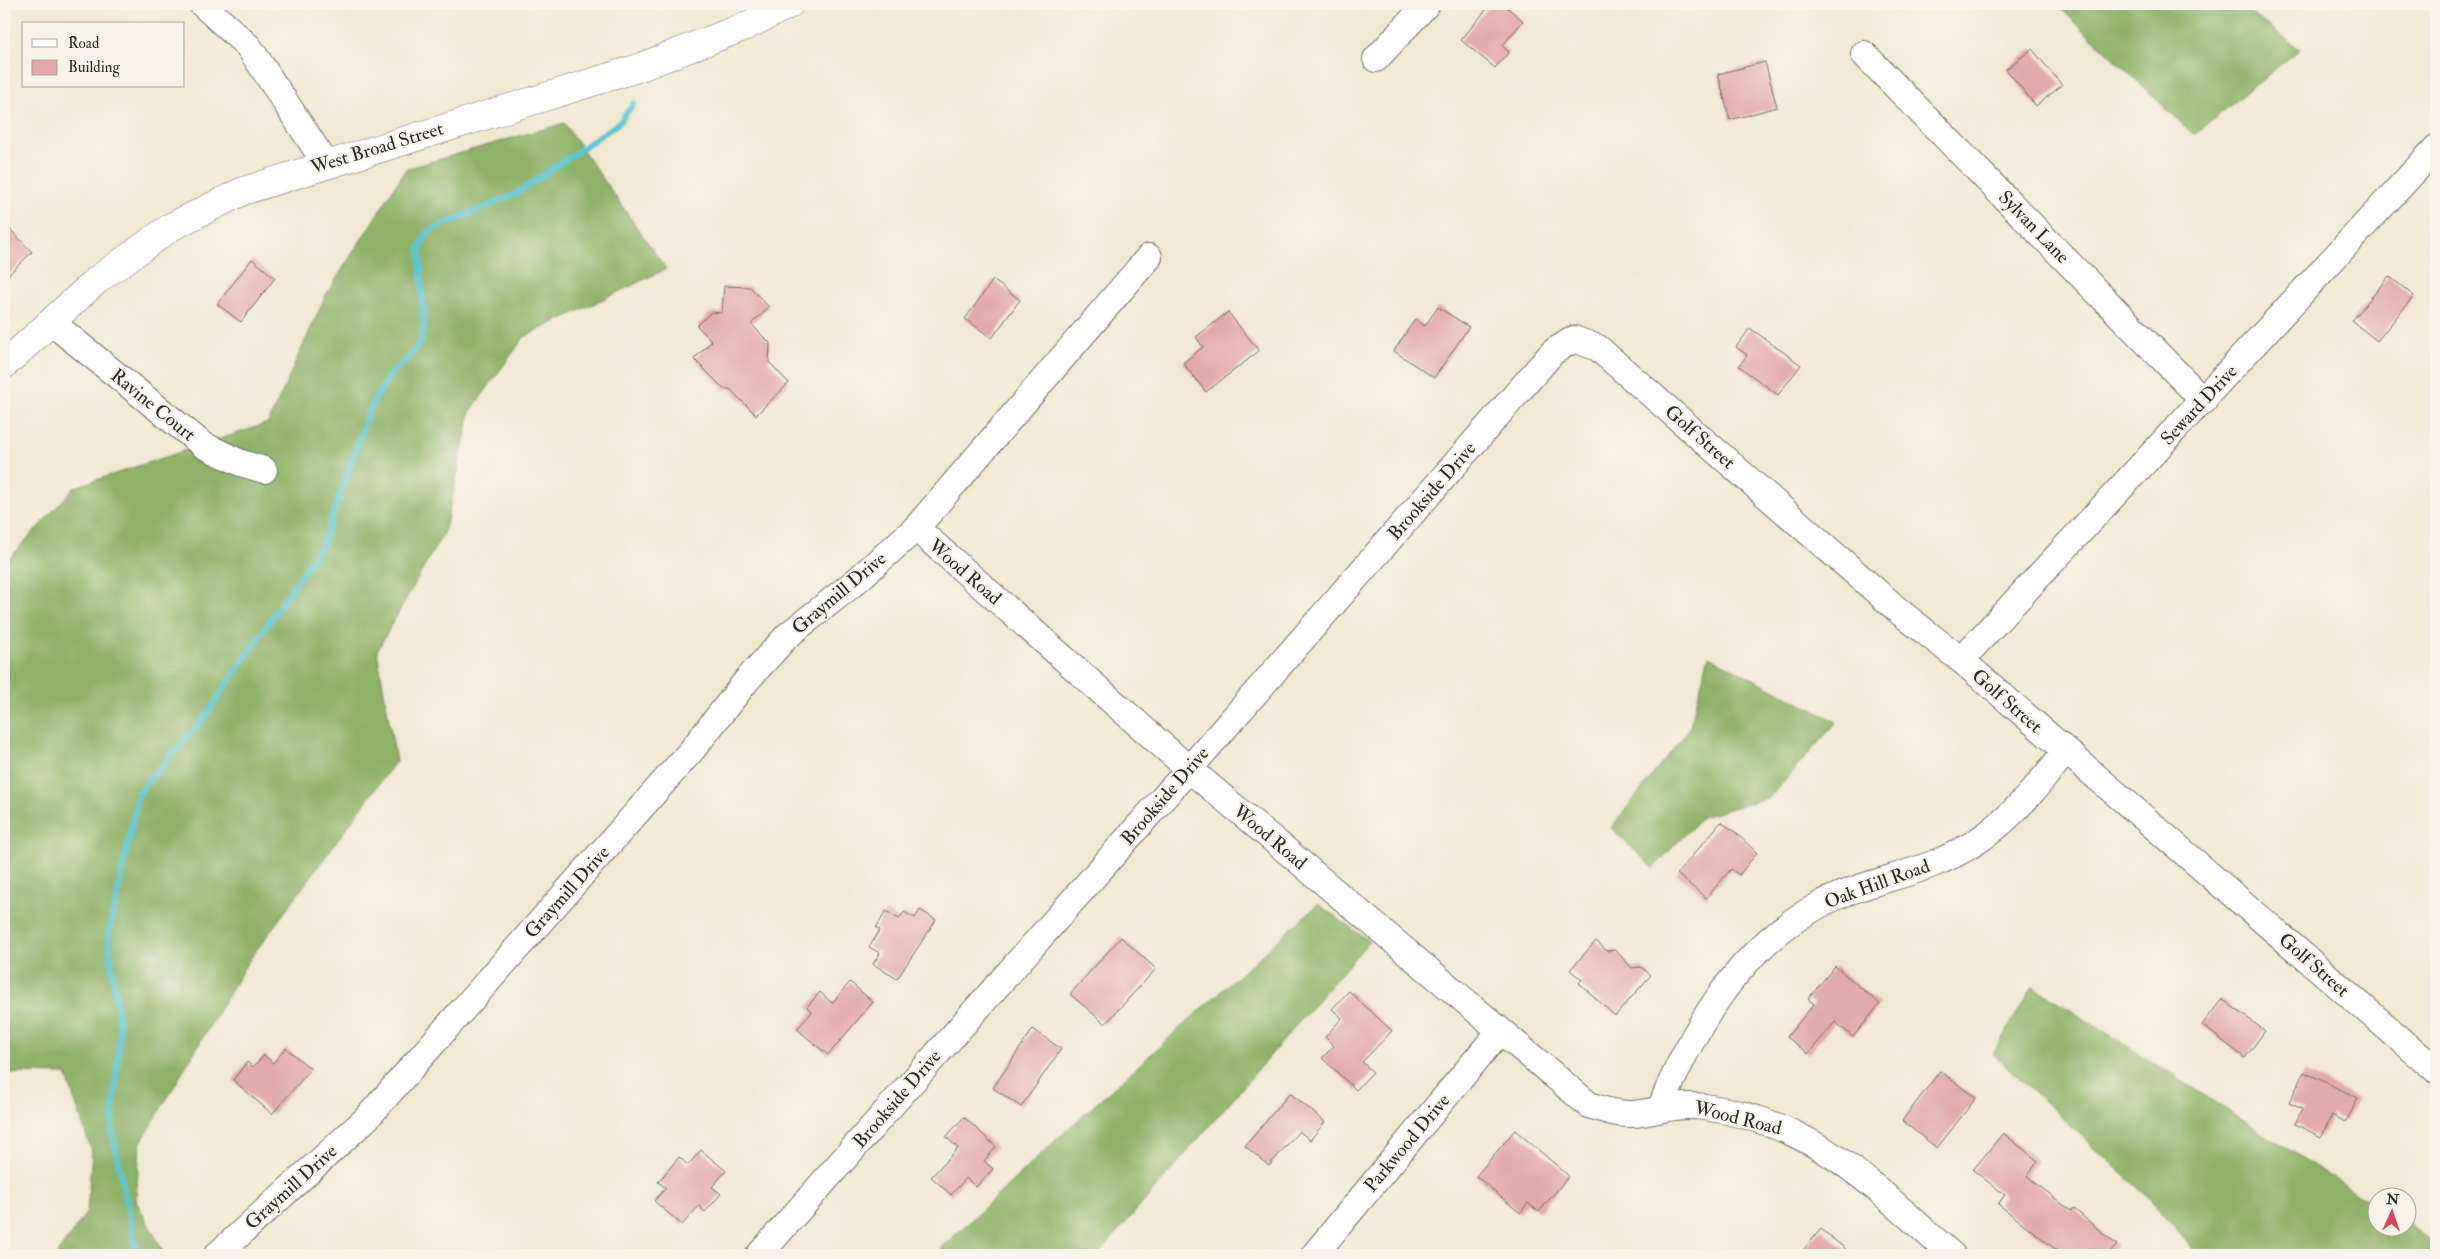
<svg xmlns="http://www.w3.org/2000/svg" width="2440" height="1259" font-family="'IM FELL Double Pica',serif">
	<style>
		.forest { fill: #8eb267; stroke: #5c6e49 }
		.lines { fill: none; stroke-linecap: round; stroke-linejoin: round }
		.stream { stroke: #5ac6d2; stroke-width: 6 }
		.building { fill: #e2aba8 }
		.minor-casing { stroke: #716e65; stroke-width: 28 }
		.tertiary-casing { stroke: #716e65; stroke-width: 29 }
		.minor { stroke: #fff; stroke-width: 26 }
		.tertiary { stroke: #fff; stroke-width: 28 }
		.labels { text-anchor: middle; dominant-baseline: central; stroke-width: 4; stroke-linejoin: round; paint-order: stroke }
		.street-label { font-size: 19px; fill: #2b2b2b; stroke: #f7f3e8 }
	</style>
	<rect width="100%" height="100%" fill="#f7f3e8"/>
	<filter id="ink" filterUnits="userSpaceOnUse"><feTurbulence type="fractalNoise" baseFrequency=".02" numOctaves="2"/><feDisplacementMap in="SourceGraphic" scale="10" xChannelSelector="R" yChannelSelector="G"/><feConvolveMatrix kernelMatrix="1 2 1 2 8 2 1 2 1" color-interpolation-filters="sRGB"/></filter>
	<filter id="wash" filterUnits="userSpaceOnUse"><feTurbulence type="fractalNoise" baseFrequency=".0096" numOctaves="4" result="noise"/><feDisplacementMap in="SourceGraphic" scale="20" xChannelSelector="R" yChannelSelector="G"/><feGaussianBlur stdDeviation="1.12" result="paint"/><feColorMatrix in="noise" values="0 0 0 0 0 0 0 0 0 0 0 0 0 0 0 0 0 1.4 0 .05"/><feComposite in="paint" operator="in"/></filter>
	<g filter="url(#wash)">
		<rect width="100%" height="100%" fill="#f2e9d2"/>
		<g class="forest">
			<polygon points="2056,4 2238,4 2300,49 2194,135"/>
			<polygon points="564,123 666,269 524,337 470,412 445,530 377,651 396,761 247,963 140,1144 136,1201 165,1255 56,1255 87,1212 92,1153 66,1074 4,1073 4,564 75,487 268,423 326,295 406,169"/>
			<polygon points="1709,656 1837,722 1770,797 1702,817 1653,868 1611,828 1689,729"/>
			<polygon points="1318,904 1369,941 1098,1255 934,1255 1069,1128"/>
			<polygon points="2033,986 2377,1206 2378,1226 2408,1225 2436,1244 2436,1255 2198,1255 2151,1200 1993,1054"/>
		</g>
		<g class="lines">
			<polyline class="stream" points="137,1255 112,1130 120,1029 108,938 139,792 203,720 324,541 369,411 390,374 408,359 420,343 424,328 420,248 426,235 435,228 516,194 620,122 634,103"/>
		</g>
		<g id="blocks">
			<g class="building">
				<polygon points="1491,4 1503,4 1523,21 1502,46 1509,52 1495,68 1461,40"/>
				<polygon points="2032,49 2062,85 2036,106 2006,69"/>
				<polygon points="1765,62 1777,107 1730,120 1718,74"/>
				<polygon points="4,223 32,252 4,279"/>
				<polygon points="252,259 275,278 241,322 217,304"/>
				<polygon points="2389,276 2414,296 2377,341 2352,321"/>
				<polygon points="993,280 1020,300 992,338 965,319"/>
				<polygon points="724,286 750,287 769,307 751,324 770,343 769,362 789,383 756,415 730,389 724,389 694,359 712,341 697,326 711,312 722,313"/>
				<polygon points="1438,307 1469,327 1434,378 1394,351 1415,319 1425,326"/>
				<polygon points="1228,312 1259,351 1206,392 1183,363 1203,347 1196,337"/>
				<polygon points="1750,328 1801,365 1778,395 1739,366 1747,355 1736,347"/>
				<polygon points="1721,822 1734,831 1757,853 1739,875 1731,869 1706,898 1677,874"/>
				<polygon points="920,910 936,920 897,979 873,964 880,953 869,947 880,930 876,928 886,911 899,919 904,912 915,918"/>
				<polygon points="1121,937 1156,969 1105,1024 1070,994"/>
				<polygon points="1596,941 1607,951 1615,950 1632,968 1641,967 1651,975 1615,1016 1579,983 1582,980 1570,970"/>
				<polygon points="1835,966 1880,1004 1853,1037 1835,1022 1808,1054 1787,1037 1814,1004 1808,999"/>
				<polygon points="850,982 873,1002 828,1055 797,1029 812,1012 807,1007 820,992 832,1003"/>
				<polygon points="1349,991 1392,1031 1362,1062 1373,1072 1356,1090 1322,1058 1334,1046 1325,1037 1342,1018 1332,1009"/>
				<polygon points="2222,999 2265,1031 2245,1058 2202,1025"/>
				<polygon points="1033,1029 1061,1049 1021,1107 993,1088"/>
				<polygon points="286,1048 311,1069 272,1114 233,1080 247,1062 253,1067 264,1055 273,1063"/>
				<polygon points="1940,1071 1976,1098 1937,1148 1902,1121"/>
				<polygon points="2304,1072 2358,1098 2346,1122 2332,1115 2321,1137 2295,1124 2302,1109 2289,1103"/>
				<polygon points="1290,1093 1325,1122 1310,1140 1299,1131 1269,1166 1245,1146"/>
				<polygon points="964,1117 996,1147 984,1161 993,1169 976,1187 966,1178 951,1195 931,1177 958,1148 946,1137"/>
				<polygon points="1515,1130 1569,1176 1539,1212 1528,1203 1520,1213 1476,1176"/>
				<polygon points="2003,1133 2038,1161 2027,1176 2071,1211 2073,1208 2117,1245 2108,1255 2063,1255 1998,1204 2005,1195 1973,1170"/>
				<polygon points="701,1150 726,1171 712,1187 721,1194 705,1212 699,1206 682,1225 654,1201 666,1188 658,1182 679,1157 688,1165"/>
				<polygon points="1821,1229 1853,1255 1799,1255"/>
			</g>
		</g>
	</g>
	<g filter="url(#ink)">
		<use href="#blocks" fill-opacity="0" stroke="#716e65" stroke-width="1"/>
		<g class="lines">
			<defs>
				<g id="minor">
					<polyline points="202,4 249,47 326,164"/>
					<polyline points="1864,54 2204,401"/>
					<polyline points="1376,59 1427,4"/>
					<polyline points="51,322 203,445 241,463 264,470"/>
					<path d="M916,528L1189,769L1589,1105C1604,1110 1618,1115 1634,1114C1662,1111 1676,1103 1705,1107C1816,1123 1872,1185 1952,1255"/>
					<polyline points="1961,660 2436,148"/>
					<path d="M1660,1109C1691,1031 1740,948 1816,907C1852,886 1894,879 1933,864C1995,840 2025,801 2066,751"/>
					<polyline points="217,1255 367,1118 692,750 747,680 787,636 855,582 916,528 1149,257"/>
					<polyline points="759,1255 1189,769 1553,352 1574,339 1598,348 1900,612 1961,660 2436,1070"/>
					<polyline points="1314,1255 1500,1031"/>
				</g>
				<polyline id="tertiary" points="4,365 97,280 171,227 243,191 638,68 746,26 790,4"/>
			</defs>
			<use href="#minor" class="minor-casing"/>
			<use href="#tertiary" class="tertiary-casing"/>
			<use href="#minor" class="minor"/>
			<use href="#tertiary" class="tertiary"/>
		</g>
	</g>
	<g class="labels">
		<g class="street-label">
			<text transform="translate(377 148) rotate(-17)">West Broad Street</text>
			<text transform="translate(2034 227) rotate(46)">Sylvan Lane</text>
			<text transform="translate(153 405) rotate(39)">Ravine Court</text>
			<text transform="translate(2199 405) rotate(-47)">Seward Drive</text>
			<text transform="translate(1700 437) rotate(41)">Golf Street</text>
			<text transform="translate(1432 491) rotate(-49)">Brookside Drive</text>
			<text transform="translate(965 572) rotate(41)">Wood Road</text>
			<text transform="translate(839 593) rotate(-40)">Graymill Drive</text>
			<text transform="translate(2007 701) rotate(41)">Golf Street</text>
			<text transform="translate(1165 796) rotate(-49)">Brookside Drive</text>
			<text transform="translate(1270 837) rotate(40)">Wood Road</text>
			<text transform="translate(1877 884) rotate(-20)">Oak Hill Road</text>
			<text transform="translate(567 892) rotate(-48)">Graymill Drive</text>
			<text transform="translate(2314 965) rotate(41)">Golf Street</text>
			<text transform="translate(897 1099) rotate(-49)">Brookside Drive</text>
			<text transform="translate(1738 1118) rotate(14)">Wood Road</text>
			<text transform="translate(1407 1143) rotate(-50)">Parkwood Drive</text>
			<text transform="translate(291 1187) rotate(-42)">Graymill Drive</text>
		</g>
	</g>
	<rect width="2440" height="1259" fill="none" stroke="#f7f3e8" stroke-width="20"/>
	<rect x="22" y="22" width="162" height="65" fill="#f7f3e8" stroke="#a5a39c"/>
	<rect x="32" y="39" width="25" height="8" fill="#ffffff" stroke="#a5a39c"/>
	<text x="68" y="48" font-size="15" fill="#2b2b2b">Road</text>
	<rect x="32" y="60" width="25" height="15" fill="#e2aba8" stroke="#a5a39c"/>
	<text x="68" y="72" font-size="15" fill="#2b2b2b">Building</text>
	<g transform="translate(2392 1212) rotate(3)"><circle r="24" fill="#f7f3e8" stroke="#a5a39c"/>
	<path d="M0-4L9 19L0 12L-9 19Z" fill="#d1495b"/>
	<text y="-8" font-size="14" font-weight="bold" text-anchor="middle" fill="#2b2b2b">N</text>
	</g>
</svg>
